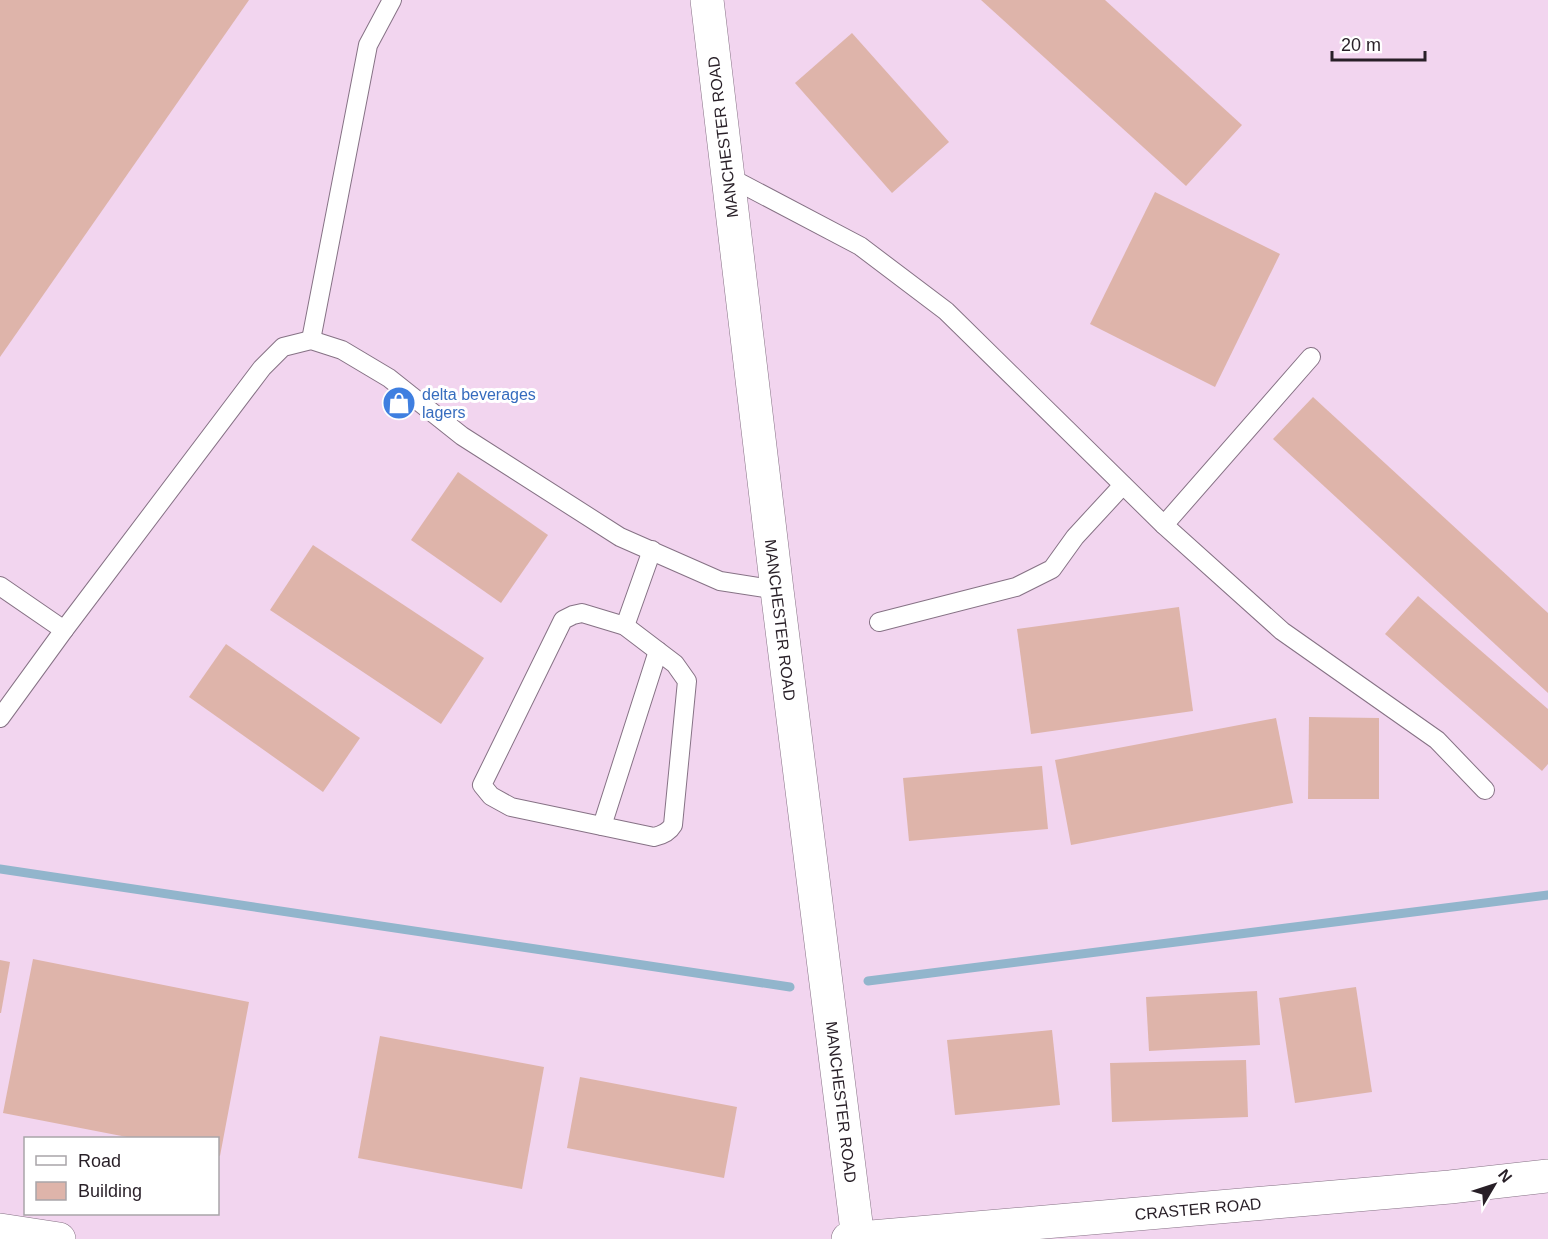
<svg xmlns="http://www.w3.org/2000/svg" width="1548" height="1239" font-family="Arial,sans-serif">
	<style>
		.built { fill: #f2d5ef; fill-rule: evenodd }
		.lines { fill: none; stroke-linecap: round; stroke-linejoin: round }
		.stream { stroke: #92b5cc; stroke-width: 9 }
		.building { fill: #deb4aa }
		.lane-casing { stroke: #867285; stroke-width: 20 }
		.street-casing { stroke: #867285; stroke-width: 34 }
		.lane { stroke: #fff; stroke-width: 18 }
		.street { stroke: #fff; stroke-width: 33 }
		.labels { text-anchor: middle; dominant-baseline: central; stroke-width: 6; stroke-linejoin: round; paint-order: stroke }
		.street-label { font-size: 16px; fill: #281f27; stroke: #fff }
		.shop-label { font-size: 16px; fill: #366cbe; stroke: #fff; text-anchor: start }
	</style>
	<rect width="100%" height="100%" fill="#fae3f8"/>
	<path class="built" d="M0,0H1548V1239H0ZM26,1138H218V1214H26Z"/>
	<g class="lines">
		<g class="stream">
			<polyline points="0,869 790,987"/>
			<polyline points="868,981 1548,895"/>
		</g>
	</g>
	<g class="building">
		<polygon points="0,0 249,0 0,357"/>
		<polygon points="981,0 1105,0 1242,125 1186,186"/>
		<polygon points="852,33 949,142 892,193 795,83"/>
		<polygon points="1155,192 1280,254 1215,387 1090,324"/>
		<polygon points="1313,397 1548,613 1548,693 1273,439"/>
		<polygon points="458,472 548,535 501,603 411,540"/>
		<polygon points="313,545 484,658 441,724 270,610"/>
		<polygon points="1418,596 1548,709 1548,764 1542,771 1385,634"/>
		<polygon points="1179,607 1193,711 1031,734 1017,629"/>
		<polygon points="226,644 360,738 323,792 189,697"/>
		<polygon points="1309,717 1379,718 1379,799 1308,799"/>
		<polygon points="1276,718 1293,803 1071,845 1055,760"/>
		<polygon points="1042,766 1048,829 909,841 903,778"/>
		<polygon points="33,959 249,1002 220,1156 218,1155 218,1138 132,1138 3,1113"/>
		<polygon points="0,960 10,962 1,1013 0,1013"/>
		<polygon points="1356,987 1372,1092 1295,1103 1279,998"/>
		<polygon points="1257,991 1260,1045 1149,1051 1146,997"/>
		<polygon points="1052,1030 1060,1105 955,1115 947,1040"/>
		<polygon points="380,1036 544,1067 522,1189 358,1158"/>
		<polygon points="1246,1060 1248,1117 1112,1122 1110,1063"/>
		<polygon points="580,1077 737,1107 724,1178 567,1148"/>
	</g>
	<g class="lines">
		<defs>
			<g id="lane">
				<polyline points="727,176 860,246 946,311 1164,525 1282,631 1437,740 1485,790"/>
				<polyline points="311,340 368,45 392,0"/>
				<polyline points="1164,525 1311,357"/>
				<polyline points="0,586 64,630"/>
				<path d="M582,613L625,626L675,664L687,681L673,825C669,832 663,835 654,837L511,807L491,796L482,785L563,620L573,615Z"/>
				<polyline points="879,622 1016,587 1052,569 1075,537 1123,485"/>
				<polyline points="625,626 652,550"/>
				<polyline points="0,718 64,630 262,368 283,347 311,340 342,350 389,378 462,436 620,537 720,581 777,590"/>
				<polyline points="602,826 658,651"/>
			</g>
			<g id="street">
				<polyline points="707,0 777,590 858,1239"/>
				<polyline points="0,1230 59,1239"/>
				<polyline points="848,1239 1450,1187 1548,1176"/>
			</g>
		</defs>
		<use href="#lane" class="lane-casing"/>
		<use href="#street" class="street-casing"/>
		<use href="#lane" class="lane"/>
		<use href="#street" class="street"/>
	</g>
	<defs>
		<symbol id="shop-disc" viewBox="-11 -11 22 22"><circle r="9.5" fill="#3f7fe0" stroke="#fff"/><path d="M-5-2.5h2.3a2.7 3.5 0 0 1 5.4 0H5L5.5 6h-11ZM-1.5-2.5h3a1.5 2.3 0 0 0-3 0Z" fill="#fff"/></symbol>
	</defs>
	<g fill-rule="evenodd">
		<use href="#shop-disc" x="380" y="384" width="38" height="38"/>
	</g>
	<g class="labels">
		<g class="street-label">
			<text transform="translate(723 137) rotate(-97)">MANCHESTER ROAD</text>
			<text transform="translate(780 620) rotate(83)">MANCHESTER ROAD</text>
			<text transform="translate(841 1102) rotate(83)">MANCHESTER ROAD</text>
			<text transform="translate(1198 1209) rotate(-5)">CRASTER ROAD</text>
		</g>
		<g class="shop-label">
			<text x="422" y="394">delta beverages<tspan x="422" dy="18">lagers</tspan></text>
		</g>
	</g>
	<rect x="24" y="1137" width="195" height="78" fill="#ffffff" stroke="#a9a5a9" stroke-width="1.5"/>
	<rect x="36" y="1156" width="30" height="9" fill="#ffffff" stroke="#a9a5a9" stroke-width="1.5"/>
	<text x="78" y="1167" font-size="18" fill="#281f27">Road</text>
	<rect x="36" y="1182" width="30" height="18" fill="#deb4aa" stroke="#a9a5a9" stroke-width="1.5"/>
	<text x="78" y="1197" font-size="18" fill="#281f27">Building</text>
	<g transform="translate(1494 1185) rotate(51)" stroke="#ffffff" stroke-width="4.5" paint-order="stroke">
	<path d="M0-4.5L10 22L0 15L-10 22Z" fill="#281f27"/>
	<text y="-9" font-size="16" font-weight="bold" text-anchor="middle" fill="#281f27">N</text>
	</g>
	<path d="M1332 51v9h93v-9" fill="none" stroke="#281f27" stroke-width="3"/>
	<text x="1341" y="51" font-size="18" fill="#281f27" stroke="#ffffff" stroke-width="4.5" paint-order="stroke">20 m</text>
</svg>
